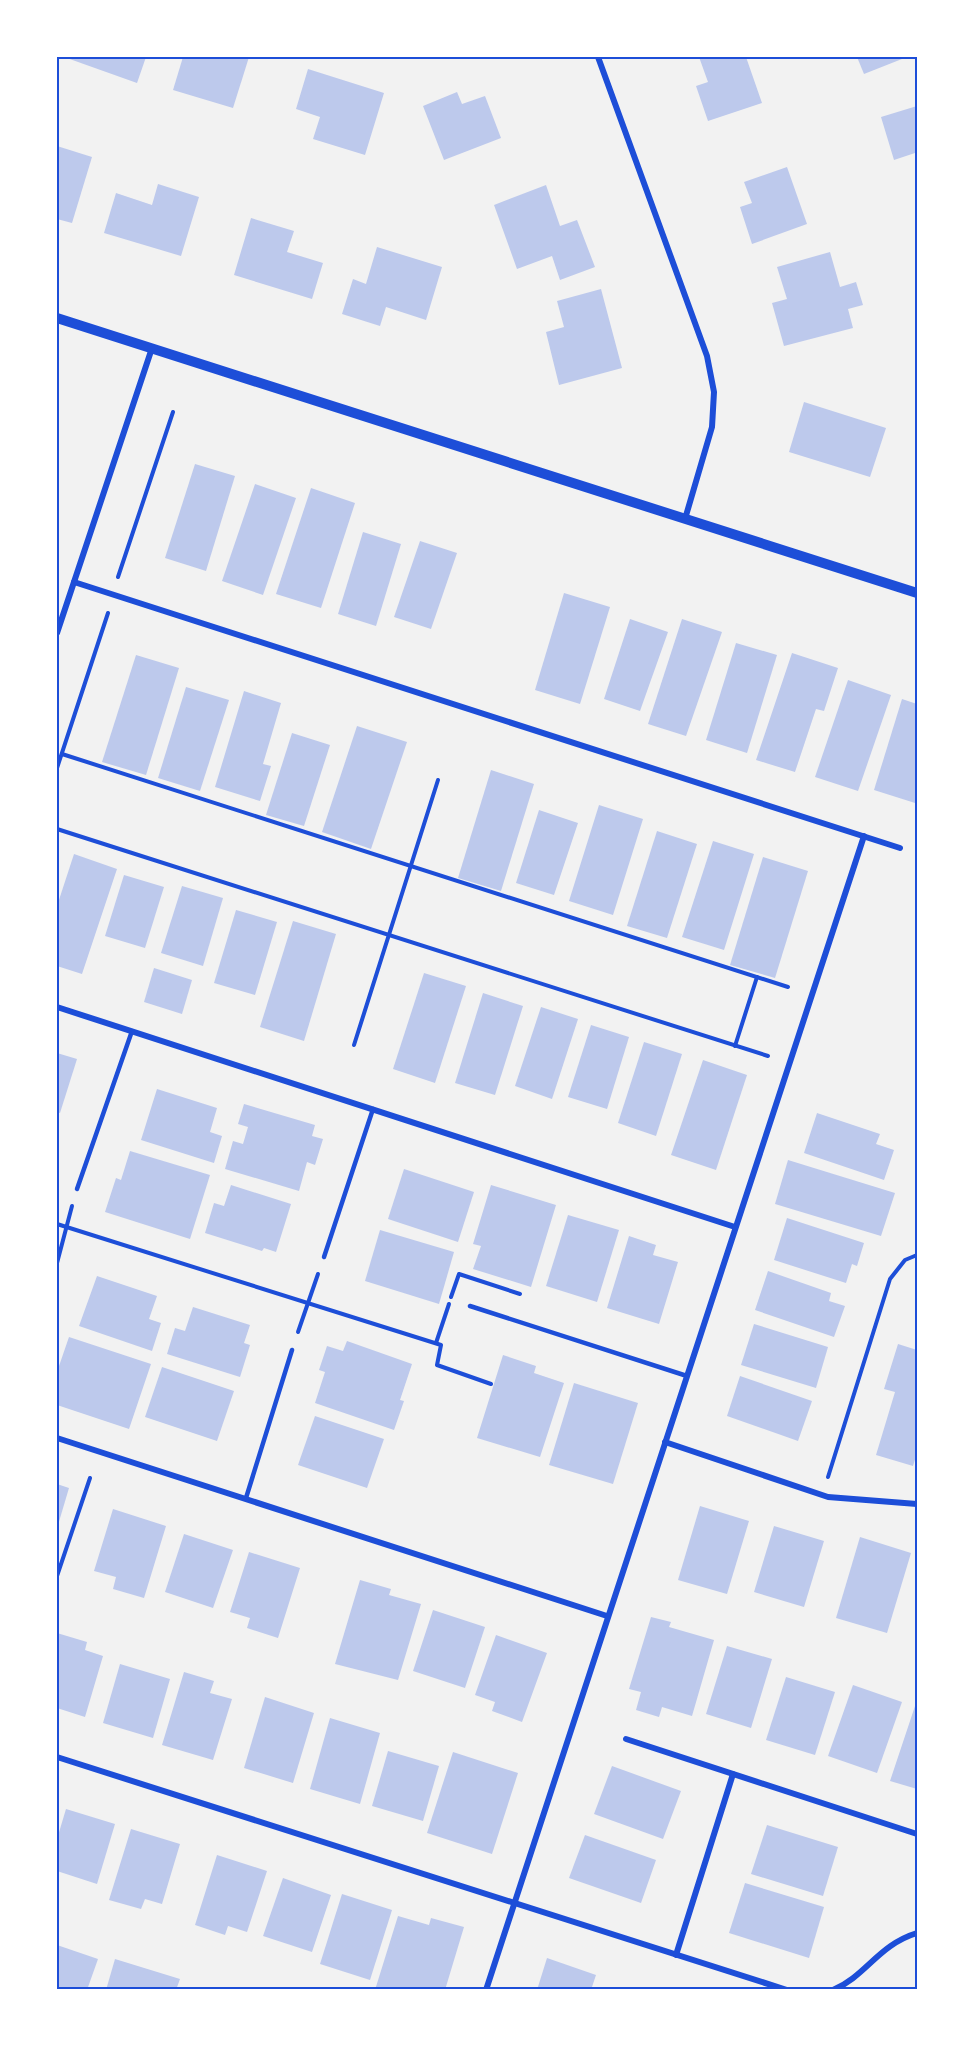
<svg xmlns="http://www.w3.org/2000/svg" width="974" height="2047" font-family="'Roboto Condensed',sans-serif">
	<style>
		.building { fill: #bdc9ec }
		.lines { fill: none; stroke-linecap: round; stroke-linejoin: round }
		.path { stroke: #1d4ed8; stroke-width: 4 }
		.service { stroke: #1d4ed8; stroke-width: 4.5 }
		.minor { stroke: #1d4ed8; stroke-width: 6 }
		.tertiary { stroke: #1d4ed8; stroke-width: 10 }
		.neatline { fill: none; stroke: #1d4ed8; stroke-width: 2 }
	</style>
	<rect width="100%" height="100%" fill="#f2f2f2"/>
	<g class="building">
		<polygon points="64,57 146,57 137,83"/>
		<polygon points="183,57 249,57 233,108 173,90"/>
		<polygon points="699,57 746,57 762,103 708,121 696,86 708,82"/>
		<polygon points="857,57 907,57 864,74"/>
		<polygon points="308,69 384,93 365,155 313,139 320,117 296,109"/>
		<polygon points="457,92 462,104 485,96 501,138 444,160 423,106"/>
		<polygon points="917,106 917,157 915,153 894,160 881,117"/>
		<polygon points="57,146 92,157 72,223 57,219"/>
		<polygon points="787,167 807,224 752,244 740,207 752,203 744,182"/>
		<polygon points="158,184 199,197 181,256 104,233 116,193 152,205"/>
		<polygon points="546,185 560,226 577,220 595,267 560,280 552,256 517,269 494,205"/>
		<polygon points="251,218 294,231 287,252 323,263 312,299 234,275"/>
		<polygon points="377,247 442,267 426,320 386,307 380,326 342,314 353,279 366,284"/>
		<polygon points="830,252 840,287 856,282 863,305 848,309 853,328 784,346 772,303 787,299 777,267"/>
		<polygon points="601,289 622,368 559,385 546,332 564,327 557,301"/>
		<polygon points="804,402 886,428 870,477 789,452"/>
		<polygon points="195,464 235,476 206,571 165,558"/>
		<polygon points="255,484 296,498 263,595 222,581"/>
		<polygon points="311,488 355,503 321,608 276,594"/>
		<polygon points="363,532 401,544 376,626 338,614"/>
		<polygon points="420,541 457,553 431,629 394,617"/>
		<polygon points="564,593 610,607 580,704 535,690"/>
		<polygon points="630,619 668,632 640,711 604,699"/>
		<polygon points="682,619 722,632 686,736 648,724"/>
		<polygon points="736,643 777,655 747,753 706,740"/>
		<polygon points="792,653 838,668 824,711 816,709 795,772 756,760"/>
		<polygon points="136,655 179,668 146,775 102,762"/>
		<polygon points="848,680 891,695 858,791 815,777"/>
		<polygon points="186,687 229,700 200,791 158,778"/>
		<polygon points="244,691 281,703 263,764 271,766 260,801 215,787"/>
		<polygon points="902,699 917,704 915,803 874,790"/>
		<polygon points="357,726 407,742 371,849 322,832"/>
		<polygon points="292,733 330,745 304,826 266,815"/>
		<polygon points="491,770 534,784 501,891 458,878"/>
		<polygon points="599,805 643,819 613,915 569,901"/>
		<polygon points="539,810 578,823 554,895 516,883"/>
		<polygon points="657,831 697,844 667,938 627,926"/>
		<polygon points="713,841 754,854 724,950 682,937"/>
		<polygon points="74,854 117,869 82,974 57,966 57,906"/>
		<polygon points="763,857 808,871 775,978 730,965"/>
		<polygon points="124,875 164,887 145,948 105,936"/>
		<polygon points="182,886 223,898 203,966 161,953"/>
		<polygon points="236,910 277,922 255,995 214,983"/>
		<polygon points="293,921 336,934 304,1041 260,1027"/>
		<polygon points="154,968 192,980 182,1014 144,1002"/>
		<polygon points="424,973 466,986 435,1083 393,1069"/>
		<polygon points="483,993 523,1006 495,1095 455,1083"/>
		<polygon points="541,1007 578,1019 552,1099 515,1086"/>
		<polygon points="591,1025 629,1037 607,1109 568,1097"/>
		<polygon points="644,1042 682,1054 656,1136 618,1123"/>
		<polygon points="57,1053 77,1059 60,1113 57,1112"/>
		<polygon points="703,1060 747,1075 716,1170 671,1155"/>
		<polygon points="157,1089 217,1108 210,1132 222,1136 214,1163 141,1140"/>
		<polygon points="244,1104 315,1125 312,1136 323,1139 315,1165 307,1162 299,1191 225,1169 233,1141 243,1144 248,1127 238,1124"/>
		<polygon points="817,1113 880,1134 876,1144 894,1150 884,1180 804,1153"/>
		<polygon points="130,1151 210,1175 190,1239 105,1212 116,1178 121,1180"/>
		<polygon points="788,1160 895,1193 881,1236 775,1204"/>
		<polygon points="404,1169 474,1192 458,1242 388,1219"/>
		<polygon points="231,1185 291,1204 276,1252 264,1248 262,1251 205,1233 214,1203 224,1206"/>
		<polygon points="491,1185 556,1205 531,1287 473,1269 481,1246 473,1244"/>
		<polygon points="568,1215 619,1230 597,1302 546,1286"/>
		<polygon points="787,1218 864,1243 857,1266 852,1264 846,1283 774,1260"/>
		<polygon points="380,1230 454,1252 439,1304 365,1281"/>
		<polygon points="629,1236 656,1245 653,1255 678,1262 659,1324 607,1308"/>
		<polygon points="768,1271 831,1293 829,1301 845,1306 834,1337 755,1310"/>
		<polygon points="97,1276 157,1296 149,1319 161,1323 152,1351 79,1326"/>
		<polygon points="193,1307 250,1325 244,1343 250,1345 240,1377 167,1354 175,1328 185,1331"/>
		<polygon points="754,1324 828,1347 816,1388 741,1365"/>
		<polygon points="69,1337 151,1364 129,1429 57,1405 57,1365 59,1366"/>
		<polygon points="347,1341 412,1364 400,1400 404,1401 394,1430 315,1403 325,1372 319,1370 327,1346 343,1351"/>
		<polygon points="898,1344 917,1350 917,1453 913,1466 876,1455 895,1392 884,1389"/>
		<polygon points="503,1355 536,1366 534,1373 564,1383 540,1457 477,1438"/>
		<polygon points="162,1367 234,1391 217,1441 145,1417"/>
		<polygon points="740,1376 812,1401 798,1441 727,1416"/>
		<polygon points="574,1383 638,1403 613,1484 549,1465"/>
		<polygon points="315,1416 384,1439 367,1488 298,1465"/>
		<polygon points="57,1484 69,1488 58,1525 57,1525"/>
		<polygon points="700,1506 749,1521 727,1594 678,1580"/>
		<polygon points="113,1509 166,1526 144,1598 113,1589 116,1577 94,1571"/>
		<polygon points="774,1526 824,1541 804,1607 754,1592"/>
		<polygon points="184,1534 233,1550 213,1608 165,1592"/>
		<polygon points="860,1537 911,1553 887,1633 836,1618"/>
		<polygon points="249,1552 300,1568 278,1638 247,1628 250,1618 230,1612"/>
		<polygon points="360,1580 391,1589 389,1595 421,1604 398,1680 335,1664"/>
		<polygon points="433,1610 485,1627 465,1688 413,1671"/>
		<polygon points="651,1617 671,1622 669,1627 714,1640 692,1716 662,1707 659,1717 636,1710 641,1692 629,1689"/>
		<polygon points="57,1633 87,1642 85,1650 103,1656 85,1717 57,1708"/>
		<polygon points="496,1635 547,1653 522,1722 492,1711 495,1702 475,1695"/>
		<polygon points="727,1646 772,1659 751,1728 706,1714"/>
		<polygon points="120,1664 170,1679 153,1738 103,1723"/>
		<polygon points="184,1672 214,1681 210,1693 232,1699 213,1760 162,1745"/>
		<polygon points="786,1677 835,1692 815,1755 766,1740"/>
		<polygon points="853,1685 902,1702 877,1773 828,1756"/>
		<polygon points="265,1697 314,1713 293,1783 244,1768"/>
		<polygon points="917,1700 917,1789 890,1781"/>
		<polygon points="330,1718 380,1733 360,1804 310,1789"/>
		<polygon points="388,1751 439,1766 423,1821 372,1806"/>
		<polygon points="453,1752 518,1773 492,1854 427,1833"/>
		<polygon points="612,1766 681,1791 663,1839 594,1814"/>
		<polygon points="66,1809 115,1824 97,1884 57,1871 57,1839"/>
		<polygon points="767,1825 838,1847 823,1896 751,1874"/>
		<polygon points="131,1829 180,1844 162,1904 145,1899 141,1909 109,1900"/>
		<polygon points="585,1835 656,1860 641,1903 569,1878"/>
		<polygon points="217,1855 267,1871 247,1932 228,1926 225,1935 195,1925"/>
		<polygon points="283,1878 331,1895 312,1952 263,1936"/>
		<polygon points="745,1883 824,1907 809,1958 729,1933"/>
		<polygon points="342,1894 392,1910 370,1980 320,1964"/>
		<polygon points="398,1916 429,1925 431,1918 464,1927 445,1990 375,1990"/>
		<polygon points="57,1945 98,1959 87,1990 57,1990"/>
		<polygon points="547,1958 596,1975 591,1990 537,1990"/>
		<polygon points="115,1959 180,1979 176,1990 106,1990"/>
	</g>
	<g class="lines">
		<g class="path">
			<polyline points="118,577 173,412"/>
			<polyline points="62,754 788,987"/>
			<polyline points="57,768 108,613"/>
			<polyline points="57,829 768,1056"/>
			<polyline points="354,1045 438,780"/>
			<polyline points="735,1046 757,977"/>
			<polyline points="57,1224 441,1345 437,1365 491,1384"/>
			<polyline points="57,1263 72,1206"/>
			<polyline points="451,1297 459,1274 520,1294"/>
			<polyline points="298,1332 318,1274"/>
			<polyline points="436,1343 449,1304"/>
			<polyline points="828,1477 890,1279 905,1260 917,1255"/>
			<polyline points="57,1576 90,1478"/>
		</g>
		<g class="service">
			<polyline points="77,1189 132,1031"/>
			<polyline points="324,1257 373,1109"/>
			<polyline points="470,1306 687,1376"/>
			<polyline points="246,1498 292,1350"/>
		</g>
		<g class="minor">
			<polyline points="598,57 707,356 714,392 712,427 685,519"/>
			<polyline points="74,582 900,848"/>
			<polyline points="57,633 152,348"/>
			<polyline points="57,1007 735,1227"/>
			<polyline points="57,1438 607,1616"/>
			<polyline points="665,1442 828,1497 917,1504"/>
			<polyline points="626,1739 917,1834"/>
			<polyline points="57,1757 787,1990"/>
			<polyline points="676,1955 733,1774"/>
			<polyline points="486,1990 864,836"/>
			<path d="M833,1990C866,1976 878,1945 917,1933"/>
		</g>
		<polyline class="tertiary" points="57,318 917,593"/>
	</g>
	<rect width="974" height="2047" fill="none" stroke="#ffffff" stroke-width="117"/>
	<rect x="58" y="58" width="858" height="1930" class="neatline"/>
</svg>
